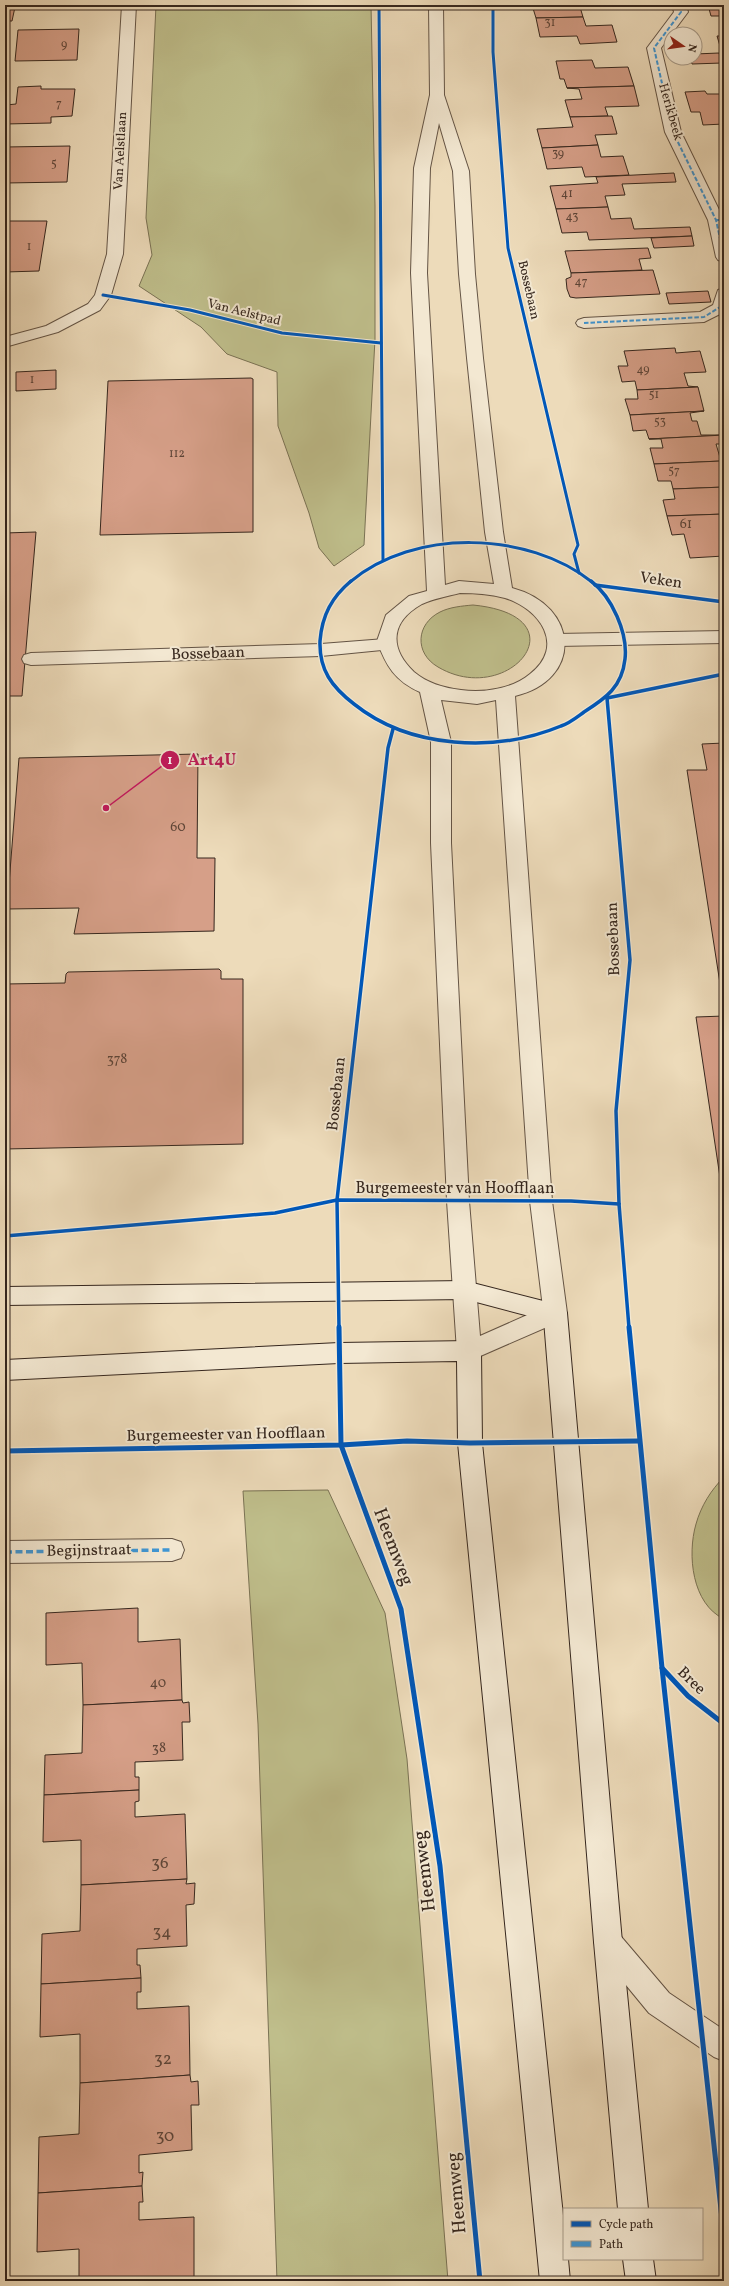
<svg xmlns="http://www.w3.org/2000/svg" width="729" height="2286" font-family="Vollkorn,serif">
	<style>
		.green { fill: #bfbe8b; stroke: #7a7254 }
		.building { fill: #d69f88; stroke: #36271e }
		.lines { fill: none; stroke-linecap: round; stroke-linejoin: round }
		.service-casing { stroke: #645445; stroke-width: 2 }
		.minor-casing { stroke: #645445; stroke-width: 2 }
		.tertiary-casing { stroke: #645445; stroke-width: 2 }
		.secondary-casing { stroke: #36271e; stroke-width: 2 }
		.service { fill: #f3e8d2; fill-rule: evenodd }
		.minor { fill: #f3e8d2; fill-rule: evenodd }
		.tertiary { fill: #f3e8d2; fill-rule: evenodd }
		.secondary { fill: #f3e8d2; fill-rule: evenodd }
		.quiet-far1 { stroke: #3e96d5; stroke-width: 2; stroke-dasharray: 4.5 2; stroke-linecap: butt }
		.quiet { stroke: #3e96d5; stroke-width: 3.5; stroke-dasharray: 7 3.5; stroke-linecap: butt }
		.cycleway-far2-casing { stroke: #f3e8d2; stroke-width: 5 }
		.cycleway-far1-casing { stroke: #f3e8d2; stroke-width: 6 }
		.cycleway-casing { stroke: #f3e8d2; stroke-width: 8 }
		.cycleway-far2 { stroke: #0057b8; stroke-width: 3 }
		.cycleway-far1 { stroke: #0057b8; stroke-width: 3.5 }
		.cycleway { stroke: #0057b8; stroke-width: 5 }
		.labels { text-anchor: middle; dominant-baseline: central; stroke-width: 4; stroke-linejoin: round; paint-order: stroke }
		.far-number-label { font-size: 12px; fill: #5e4538 }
		.far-street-label { font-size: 13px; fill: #36271e; stroke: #f3e8d2 }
		.number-label { font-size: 14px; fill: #5e4538 }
		.street-label { font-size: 16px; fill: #36271e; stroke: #f3e8d2 }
		.near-number-label { font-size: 17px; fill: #5e4538 }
		.near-street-label { font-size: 19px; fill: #36271e; stroke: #f3e8d2 }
		.leader { fill: none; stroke: #c2185b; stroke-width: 1.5 }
		.callout-dot { fill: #c2185b; stroke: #f3e8d2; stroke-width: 1.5 }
		.mark-label { font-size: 12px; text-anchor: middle; font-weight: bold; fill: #fff }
		.callout-label { font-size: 17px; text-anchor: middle; font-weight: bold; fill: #c2185b; stroke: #f3e8d2; stroke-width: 4; stroke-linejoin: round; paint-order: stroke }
	</style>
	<rect width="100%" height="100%" fill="#eddbba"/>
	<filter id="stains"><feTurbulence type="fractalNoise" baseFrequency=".005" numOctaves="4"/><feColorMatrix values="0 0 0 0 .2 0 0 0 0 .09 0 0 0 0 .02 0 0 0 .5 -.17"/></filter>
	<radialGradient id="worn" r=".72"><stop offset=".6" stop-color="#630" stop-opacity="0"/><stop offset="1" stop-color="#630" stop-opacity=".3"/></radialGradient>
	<g class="green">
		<polygon points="156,5 371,5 375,206 375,339 364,545 334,566 319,548 309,513 278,426 277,372 227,354 201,327 139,286 152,255 146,218"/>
		<path d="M473,605C585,616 509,709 438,667C414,653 416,624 440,612C450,607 462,606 473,605Z"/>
		<path d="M724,1477V1619C692,1604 687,1555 696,1524C701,1506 711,1490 724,1477Z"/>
		<polygon points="328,1490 385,1613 407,1759 448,2281 277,2281 258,1724 243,1491"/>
	</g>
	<g class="building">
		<polygon points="532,5 606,5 607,6 580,7 583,17 536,18"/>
		<polygon points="708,5 724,5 724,16 711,16"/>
		<polygon points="5,7 15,7 12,21 5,21"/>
		<polygon points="583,17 586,26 612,25 617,42 580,44 577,36 540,37 536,18"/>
		<polygon points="79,29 77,60 15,61 18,30"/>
		<polygon points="717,36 724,36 724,46 720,46"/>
		<polygon points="719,53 722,63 692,64 690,58 695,58 695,54"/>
		<polygon points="592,60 595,68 628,67 634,86 567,88 564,79 560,79 556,61"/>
		<polygon points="41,86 41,89 75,89 72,116 51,117 51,123 5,124 6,105 16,104 18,87"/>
		<polygon points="634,86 639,106 605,107 608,116 570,117 565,100 582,99 579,89 567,88"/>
		<polygon points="705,91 707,94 724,94 724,124 703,125 700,112 691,112 685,92"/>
		<polygon points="612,116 617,134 595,135 598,145 542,148 537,129 573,127 570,117"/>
		<polygon points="598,145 601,157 623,156 629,175 585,177 582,167 547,169 542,148"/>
		<polygon points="70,146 67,182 5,183 5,147"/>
		<polygon points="674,173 676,182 622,184 625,195 605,196 608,207 556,209 550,186 598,183 596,177"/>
		<polygon points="608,207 611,219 631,218 634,229 690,227 692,236 589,240 587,232 562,233 556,209"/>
		<polygon points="5,221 47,221 39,271 5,272"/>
		<polygon points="692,236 694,246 654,248 651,238"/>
		<polygon points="648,248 651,258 639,259 642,270 571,273 565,251"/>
		<polygon points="653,270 660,294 576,298 570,297 567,289 566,279 571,277 571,273"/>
		<polygon points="708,291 711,302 669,304 666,293"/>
		<polygon points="675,348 676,353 700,351 706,372 684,373 688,386 698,387 637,390 635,381 622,382 618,366 628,366 624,351"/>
		<polygon points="56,370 56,389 16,391 16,372"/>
		<polygon points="251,378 253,379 253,532 100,535 108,381"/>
		<polygon points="698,387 704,411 630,415 625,399 638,399 637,390"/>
		<polygon points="704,411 690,413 692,421 697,421 701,435 724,435 649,439 646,430 633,431 630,415"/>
		<polygon points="724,435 724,444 716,444 721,461 654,464 650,448 663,448 661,439 649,439"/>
		<polygon points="721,461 724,473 724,487 673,489 671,481 658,481 654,464"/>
		<polygon points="724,487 724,514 667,516 663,500 675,499 673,489"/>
		<polygon points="724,514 724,556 690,558 684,534 672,535 667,516"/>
		<polygon points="36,532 22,696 5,696 5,533"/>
		<polygon points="724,743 724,1003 723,1003 687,770 707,770 702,744"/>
		<polygon points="198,754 197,858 215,858 214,931 74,934 79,908 7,909 19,758"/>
		<polygon points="219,969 221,971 221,979 243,979 243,1144 5,1149 5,984 65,983 66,974 68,972"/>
		<polygon points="724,1016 724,1204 696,1017"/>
		<polygon points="138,1608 138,1642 180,1639 182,1700 83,1705 82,1663 46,1665 46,1613"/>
		<polygon points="182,1700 183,1703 189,1702 190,1722 182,1722 183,1760 135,1762 135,1777 139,1777 139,1790 44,1795 45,1755 82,1753 83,1705"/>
		<polygon points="139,1790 139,1801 135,1802 135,1817 185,1814 187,1879 81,1885 81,1840 43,1842 44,1795"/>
		<polygon points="187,1879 186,1884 195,1883 194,1904 186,1905 187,1946 137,1949 137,1965 140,1965 141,1978 41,1984 42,1934 80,1931 81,1885"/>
		<polygon points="141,1978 141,1992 137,1992 137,2009 189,2006 190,2075 80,2083 80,2034 40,2037 41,1984"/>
		<polygon points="190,2075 191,2082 198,2081 199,2105 191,2105 192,2150 139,2155 139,2173 143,2172 142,2186 38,2193 39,2137 79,2134 80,2083"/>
		<polygon points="142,2186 143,2202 139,2202 139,2220 194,2217 194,2281 79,2281 79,2249 37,2252 38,2193"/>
	</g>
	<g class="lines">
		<defs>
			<polygon id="service" points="608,1929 618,1933 669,1993 724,2030 724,2061 714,2057 649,2013 598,1951 594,1942 598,1933"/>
			<g id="minor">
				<polygon points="122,5 136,5 123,254 111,295 100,310 58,332 5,347 5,337 46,326 88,304 95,295 107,254"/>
				<polygon points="672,5 686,5 688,12 661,48 681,132 724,220 724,262 718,260 716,257 708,220 665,132 647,48 674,12"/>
				<polygon points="724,288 724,312 704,322 584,328 578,326 576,323 578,320 584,318 700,312 713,305 718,290"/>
				<polygon points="724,631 724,643 557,646 550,644 548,640 550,636 557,634"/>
				<polygon points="385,639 392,641 394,645 392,649 321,656 31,665 24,663 22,659 24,655 31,653 321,644"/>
				<polygon points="172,1539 181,1542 184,1550 181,1558 172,1561 5,1563 5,1541"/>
			</g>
			<path id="tertiary" d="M429,5H443L444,95L469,171L475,274L483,358L503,532L512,588C580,606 583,680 515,696L552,1201L567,1313L563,1320L469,1361L461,1358L457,1351L447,1201L431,843V742L420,692C395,681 386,666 377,641L386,615L409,596L427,591L411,273L414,168L430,95ZM439,123L453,171L459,274L467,358L485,532L494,584L459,581L445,585L427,273L430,168ZM460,593C475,593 490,594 505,598C540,609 566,646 530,674C512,689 484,693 461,690C444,688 427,683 414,672C389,648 390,622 422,604C433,599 448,596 460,593ZM441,700L477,704L496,700L530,1201L543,1308L480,1336L469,1201L451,843V742Z"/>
			<g id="secondary">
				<polygon points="465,1281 555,1304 563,1306 567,1313 622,1942 648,2209 618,2209 594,1942 544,1320 465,1299 5,1305 5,1287"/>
				<polygon points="469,1341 477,1344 481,1351 482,1443 564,2225 564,2259 568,2259 570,2281 540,2281 458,1443 457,1361 339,1363 5,1380 5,1360 339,1343"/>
				<polygon points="623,2259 653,2259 656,2281 626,2281"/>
			</g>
		</defs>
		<use href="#service" class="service-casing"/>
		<use href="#minor" class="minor-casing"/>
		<use href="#tertiary" class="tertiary-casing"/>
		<use href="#secondary" class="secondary-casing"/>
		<use href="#service" class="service"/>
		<use href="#minor" class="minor"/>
		<use href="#tertiary" class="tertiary"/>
		<use href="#secondary" class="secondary"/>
		<g class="quiet-far1">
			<polyline points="679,5 681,12 654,48 673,132 716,220 724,257"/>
			<polyline points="716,220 724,220"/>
			<polyline points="584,323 704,317 720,307 724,293"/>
		</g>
		<polyline class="quiet" points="5,1552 172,1550"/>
		<defs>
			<g id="cycleway-far2">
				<polyline points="379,5 383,560"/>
				<polyline points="493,5 493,52 508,248 578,545 574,554 579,573"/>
				<polyline points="103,295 190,310 282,333 381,343"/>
				<path d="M350,582C414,528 528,531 592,582"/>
			</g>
			<g id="cycleway-far1">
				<path d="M351,581C332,597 322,615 320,641C319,670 332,687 354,704C410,749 496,753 561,726C570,723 577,717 584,712C606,698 622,687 625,659C628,633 612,597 591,581"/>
				<polyline points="595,585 724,602"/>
				<polyline points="607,698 630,960 616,1111 619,1204 629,1328"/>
				<polyline points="607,698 724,674"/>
				<polyline points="5,1236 275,1213 337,1200 571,1201 619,1204"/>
				<polyline points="339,1328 337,1200 388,748 393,729"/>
			</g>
			<g id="cycleway">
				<polyline points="339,1327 341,1445 401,1609 440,1866 480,2281"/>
				<polyline points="629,1327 662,1668 724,2237"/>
				<polyline points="5,1451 341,1445 407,1441 470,1443 639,1441"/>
				<polyline points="662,1668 688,1696 724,1724"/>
			</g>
		</defs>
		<use href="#cycleway-far2" class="cycleway-far2-casing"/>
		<use href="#cycleway-far1" class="cycleway-far1-casing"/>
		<use href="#cycleway" class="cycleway-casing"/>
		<use href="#cycleway-far2" class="cycleway-far2"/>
		<use href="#cycleway-far1" class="cycleway-far1"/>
		<use href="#cycleway" class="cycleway"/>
	</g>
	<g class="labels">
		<g class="far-number-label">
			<text x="550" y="23">31</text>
			<text x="64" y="45">9</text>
			<text x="59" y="104">7</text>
			<text x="558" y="154">39</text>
			<text x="54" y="164">5</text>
			<text x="567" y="194">41</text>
			<text x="572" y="217">43</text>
			<text x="29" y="247">1</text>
			<text x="581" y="282">47</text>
			<text x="643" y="370">49</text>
			<text x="32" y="380">1</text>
			<text x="654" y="395">51</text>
			<text x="660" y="422">53</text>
			<text x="177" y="454">112</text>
			<text x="674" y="471">57</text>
		</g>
		<g class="far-street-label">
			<text transform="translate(670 112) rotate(74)">Herikbeek</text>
			<text transform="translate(121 151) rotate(-87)">Van Aelstlaan</text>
			<text transform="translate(528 290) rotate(77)">Bossebaan</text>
			<text transform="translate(244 313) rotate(14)">Van Aelstpad</text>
		</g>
		<g class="number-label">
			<text x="686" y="524">61</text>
			<text x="178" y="827">60</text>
			<text x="117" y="1059">378</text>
			<text x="158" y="1683">40</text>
			<text x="159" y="1748">38</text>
		</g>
		<g class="street-label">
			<text transform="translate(661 581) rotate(8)">Veken</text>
			<text transform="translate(208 654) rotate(-2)">Bossebaan</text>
			<text transform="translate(614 939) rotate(-92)">Bossebaan</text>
			<text transform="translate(337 1094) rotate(-84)">Bossebaan</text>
			<text x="455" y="1189">Burgemeester van Hoofflaan</text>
			<text transform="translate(226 1435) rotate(-1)">Burgemeester van Hoofflaan</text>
			<text transform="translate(89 1551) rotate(-1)">Begijnstraat</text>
			<text transform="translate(691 1681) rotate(44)">Bree</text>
		</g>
		<g class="near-number-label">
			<text x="160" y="1863">36</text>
			<text x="162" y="1932">34</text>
			<text x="163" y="2059">32</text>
			<text x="165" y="2136">30</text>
		</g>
		<g class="near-street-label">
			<text transform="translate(393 1547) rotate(69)">Heemweg</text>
			<text transform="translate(425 1871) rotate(-97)">Heemweg</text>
			<text transform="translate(457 2193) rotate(-95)">Heemweg</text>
		</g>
	</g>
	<path class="leader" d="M106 808L170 760"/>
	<g class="callout-dot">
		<circle cx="106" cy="808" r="4"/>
		<circle cx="170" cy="760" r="10"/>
	</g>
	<g class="mark-label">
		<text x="170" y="764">1</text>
	</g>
	<g class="callout-label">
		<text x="212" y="765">Art4U</text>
	</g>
	<rect width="729" height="2286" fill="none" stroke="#eddbba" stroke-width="20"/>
	<rect x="6" y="6" width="717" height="2274" fill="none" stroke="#36271e" stroke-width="2"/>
	<rect x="10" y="10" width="709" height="2266" fill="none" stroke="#36271e"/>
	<rect x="563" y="2208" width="140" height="52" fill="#f3e8d2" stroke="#a79b8a"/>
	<rect x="571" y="2221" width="20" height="6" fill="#0057b8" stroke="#a79b8a"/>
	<text x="599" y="2228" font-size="12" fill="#36271e">Cycle path</text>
	<rect x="571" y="2241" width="20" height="6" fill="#3e96d5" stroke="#a79b8a"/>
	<text x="599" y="2248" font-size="12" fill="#36271e">Path</text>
	<g transform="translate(683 46) rotate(103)"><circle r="19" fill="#f3e8d2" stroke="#a79b8a"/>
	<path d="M0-3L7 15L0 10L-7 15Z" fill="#8f2418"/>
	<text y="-6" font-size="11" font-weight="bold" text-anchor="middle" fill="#36271e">N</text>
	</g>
	<rect width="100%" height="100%" filter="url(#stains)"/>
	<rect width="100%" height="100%" fill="url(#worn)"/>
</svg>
